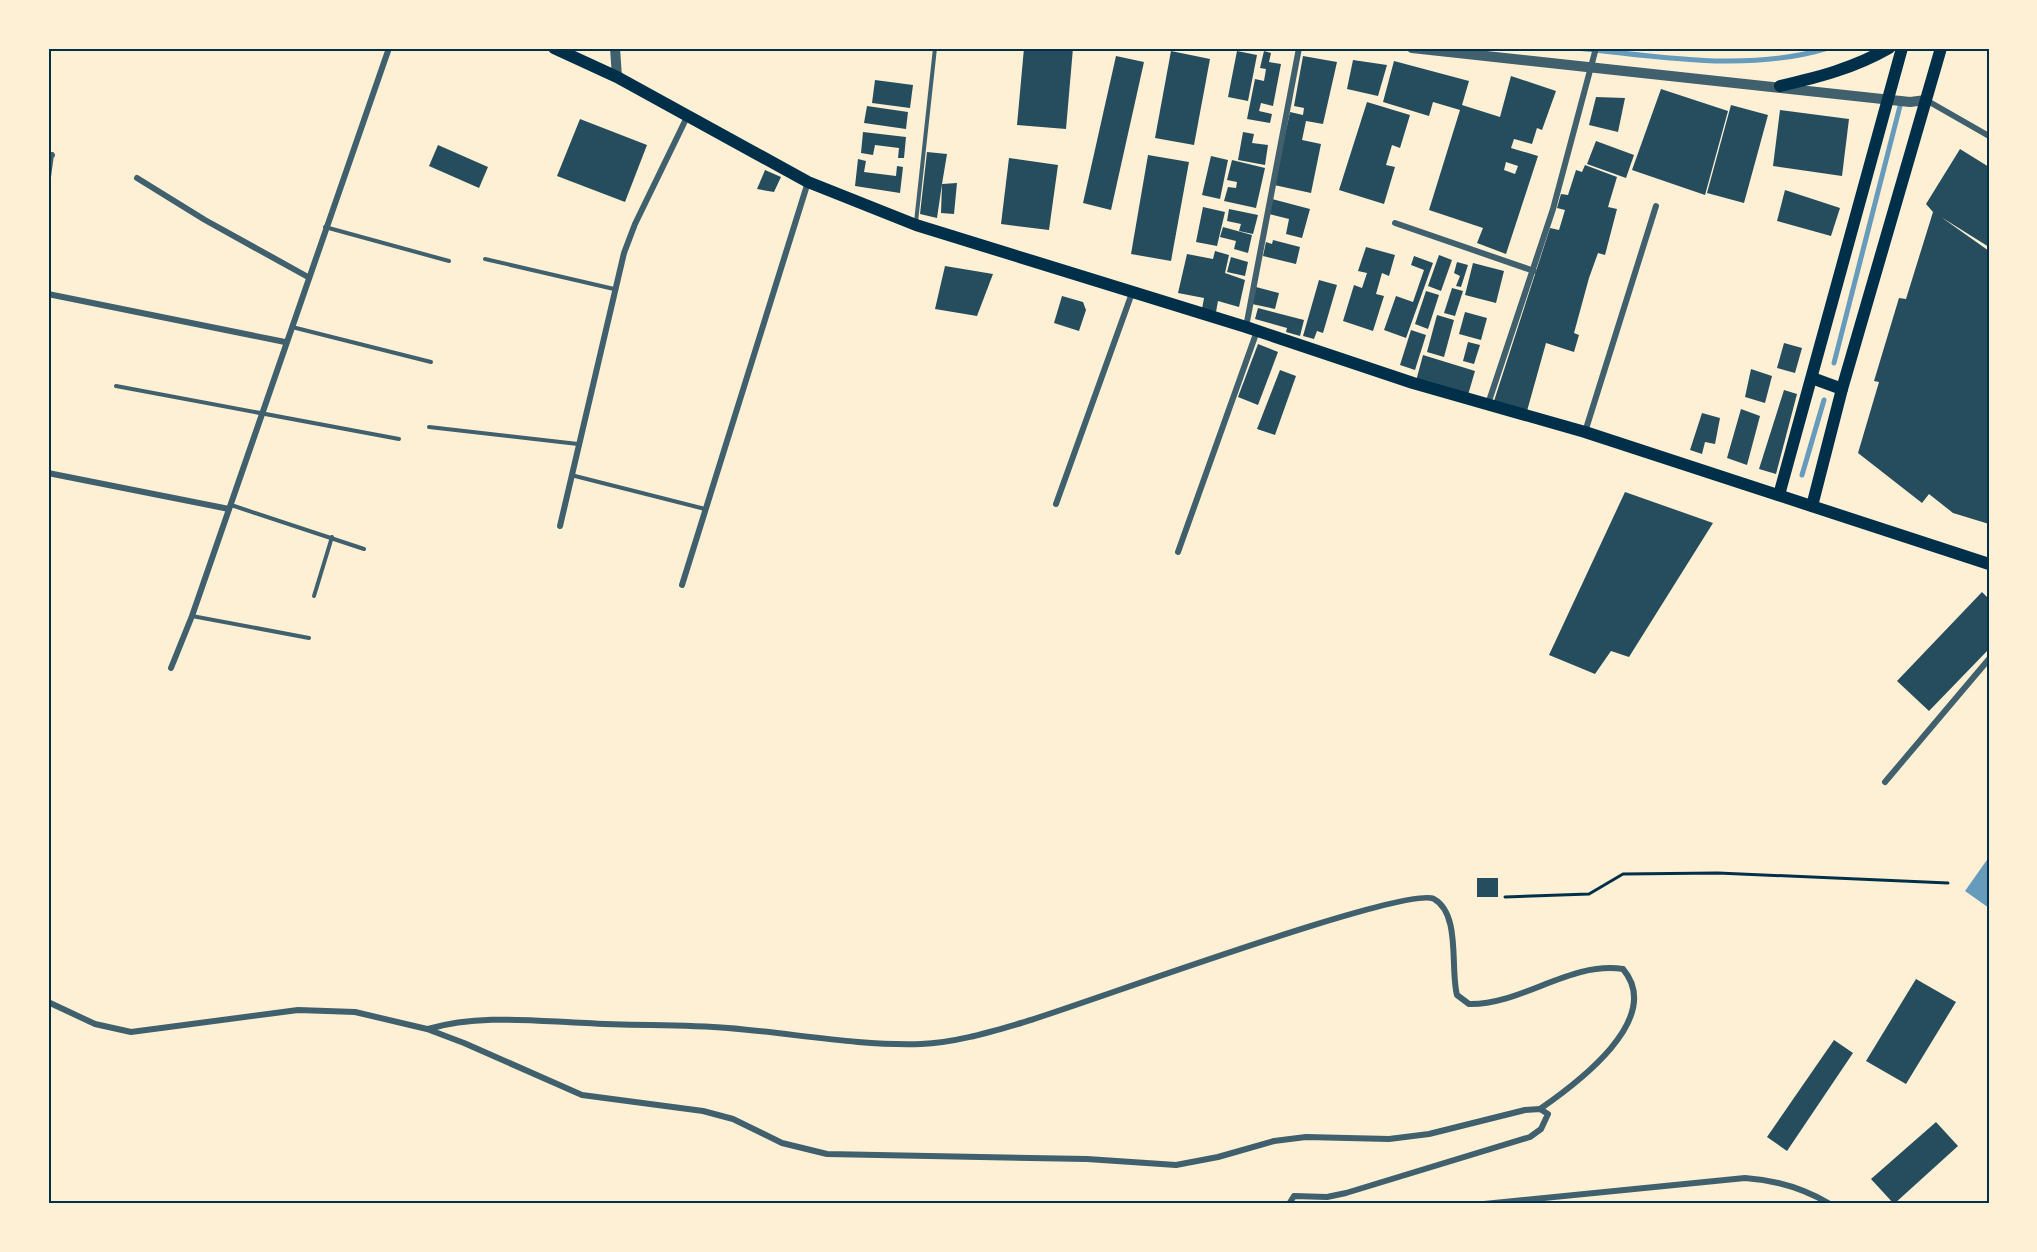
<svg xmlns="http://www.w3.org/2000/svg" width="2037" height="1252" font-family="'Source Serif 4',serif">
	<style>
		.water { fill: #669bbc }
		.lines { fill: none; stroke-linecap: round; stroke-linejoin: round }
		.stream { stroke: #669bbc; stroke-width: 5 }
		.building { fill: #264d5e; fill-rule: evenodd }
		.path { stroke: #003049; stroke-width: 3 }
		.service { stroke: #3f606c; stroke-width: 4 }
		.minor { stroke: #3f606c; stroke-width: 6 }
		.tertiary { stroke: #3f606c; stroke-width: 10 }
		.secondary { stroke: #003049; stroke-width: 12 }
		.neatline { fill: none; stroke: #003049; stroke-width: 2 }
	</style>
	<rect width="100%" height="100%" fill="#fdf0d5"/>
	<polygon class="water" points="1989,857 1989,908 1965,891"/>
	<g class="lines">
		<g class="stream">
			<path d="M1575,48C1659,56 1746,73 1828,48"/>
			<polyline points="1834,363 1900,106"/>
			<polyline points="1802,475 1824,400"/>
		</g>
	</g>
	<g class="building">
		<polygon points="1024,48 1073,48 1066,129 1017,125"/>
		<polygon points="1171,51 1210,59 1194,145 1155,138"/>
		<polygon points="1237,51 1257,55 1248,101 1228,97"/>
		<polygon points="1264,51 1271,53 1269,62 1281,64 1273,106 1261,103 1259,111 1272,114 1270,123 1247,119 1255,79 1264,81 1266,69 1260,68"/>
		<polygon points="1116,56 1144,62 1111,210 1083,203"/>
		<polygon points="1303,56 1337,62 1323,124 1306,121 1302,140 1321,144 1311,193 1274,185 1290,112 1303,115 1304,108 1294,106"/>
		<polygon points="1353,60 1387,65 1378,96 1347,89"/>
		<path d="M1394,61L1469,81L1462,105L1500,117L1511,76L1556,91L1542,130L1537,128L1532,144L1514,139L1511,148L1538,156L1506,254L1477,243L1483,228L1429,210L1460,110L1433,102L1429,116L1383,102ZM1506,162L1518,166L1515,174L1504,170Z"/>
		<polygon points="875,80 913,85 910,108 872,103"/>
		<polygon points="1661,89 1728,111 1705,195 1632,170"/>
		<polygon points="1596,97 1625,98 1618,132 1589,125"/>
		<polygon points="1367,102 1410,115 1400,148 1392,145 1386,165 1395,167 1384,204 1339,190"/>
		<polygon points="1731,105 1768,115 1744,203 1707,193"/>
		<polygon points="867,106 908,112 906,129 864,123"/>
		<polygon points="1780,110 1849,119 1842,176 1773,166"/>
		<polygon points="580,119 647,145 625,202 557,176"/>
		<polygon points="863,132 906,137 904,158 898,158 899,148 875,145 873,155 861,153"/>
		<polygon points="1243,132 1254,134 1252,143 1268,145 1265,165 1238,160"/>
		<polygon points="1596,141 1634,155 1626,178 1587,164"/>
		<polygon points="438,145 488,167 479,188 429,166"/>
		<polygon points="1960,149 1989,167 1989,247 1941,217 1989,251 1989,524 1953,513 1929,494 1922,503 1858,453 1879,382 1874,381 1899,298 1906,299 1933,212 1926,204"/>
		<polygon points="927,152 947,154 942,184 957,183 954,214 941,213 942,184 937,218 920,214"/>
		<polygon points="1148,155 1189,162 1171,261 1131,254"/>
		<polygon points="1211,156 1228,160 1220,199 1202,195"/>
		<polygon points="1009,158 1058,165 1049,230 1001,224"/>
		<polygon points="858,159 866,161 864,172 896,176 897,166 903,167 900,193 855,186"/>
		<polygon points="1232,160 1265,168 1256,208 1224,201 1228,187 1236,188 1237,182 1227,180"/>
		<polygon points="1585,165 1617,177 1608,207 1617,209 1605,255 1598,253 1589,278 1574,333 1579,335 1574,352 1546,343 1527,411 1494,401 1550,228 1559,230 1565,210 1557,208 1561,194 1568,195 1576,170 1582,172"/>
		<polygon points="765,170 781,177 774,192 757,189"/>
		<polygon points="1785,190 1840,208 1831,236 1777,221"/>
		<polygon points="1272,199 1310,209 1302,238 1286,234 1289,219 1269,214"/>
		<polygon points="1203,207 1225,212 1217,246 1196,242"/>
		<polygon points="1229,209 1258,215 1253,234 1239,231 1241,224 1227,221"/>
		<polygon points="1223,227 1252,235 1248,253 1234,249 1236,241 1220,237"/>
		<polygon points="1273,240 1300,247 1296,264 1263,256 1266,242 1272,244"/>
		<polygon points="1366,247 1395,255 1389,276 1382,273 1376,294 1384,296 1373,331 1343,321 1354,285 1362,288 1367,273 1358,271"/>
		<polygon points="1215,251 1229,255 1225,273 1245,280 1239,307 1218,301 1216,312 1202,309 1204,298 1178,293 1187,254 1213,259"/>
		<polygon points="1439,255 1452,260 1441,291 1428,286"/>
		<polygon points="1414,256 1433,263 1406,338 1384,330 1396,296 1413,302 1424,270 1411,265"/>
		<polygon points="1231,257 1248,262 1245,276 1227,272"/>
		<polygon points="1457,262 1468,265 1461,287 1456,286 1460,276 1454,273"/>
		<polygon points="1473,263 1504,271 1496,303 1465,295"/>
		<polygon points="945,266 993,274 977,316 935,309"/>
		<polygon points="1319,280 1337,285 1323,333 1317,331 1314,339 1303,336"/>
		<polygon points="1256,287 1279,293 1275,309 1252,304"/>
		<polygon points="1452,288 1463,291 1455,316 1444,313"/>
		<polygon points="1426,291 1439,295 1428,329 1415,324"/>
		<polygon points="1062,296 1083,302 1086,310 1079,331 1054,323"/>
		<polygon points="1258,308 1304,320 1300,336 1286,332 1287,328 1255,319"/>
		<polygon points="1465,312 1487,318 1481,340 1459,334"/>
		<polygon points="1437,315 1454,320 1444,357 1427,352"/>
		<polygon points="1411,330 1426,335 1415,370 1400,365"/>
		<polygon points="1468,342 1480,345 1474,364 1463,361"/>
		<polygon points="1784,343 1802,348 1795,373 1777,368"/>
		<polygon points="1258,344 1278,352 1258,405 1238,397"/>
		<polygon points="1423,355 1475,371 1468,395 1416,381"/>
		<polygon points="1751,369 1772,376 1765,403 1745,397"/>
		<polygon points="1280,370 1296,376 1275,435 1257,429"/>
		<polygon points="1784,390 1797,394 1776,474 1759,469"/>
		<polygon points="1741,409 1760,416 1747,465 1727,458"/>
		<polygon points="1702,413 1720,418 1715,444 1705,442 1702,454 1690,450"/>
		<polygon points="1625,492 1713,523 1629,657 1611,651 1595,674 1549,655"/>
		<polygon points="1982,592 1989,599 1989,649 1929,711 1897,681"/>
		<rect x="1477" y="878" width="21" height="19"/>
		<polygon points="1916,979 1956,1002 1906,1084 1866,1061"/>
		<polygon points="1834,1040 1853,1053 1787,1151 1767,1137"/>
		<polygon points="1936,1122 1958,1146 1894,1204 1871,1179"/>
	</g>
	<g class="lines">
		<polyline class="path" points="1505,897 1589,894 1623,874 1718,873 1948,883"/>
		<g class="service">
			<polyline points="48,184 52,155"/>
			<polyline points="916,222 935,48"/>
			<polyline points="325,227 449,261"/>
			<polyline points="485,259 614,289"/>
			<polyline points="292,327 431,362"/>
			<polyline points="116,386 399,439"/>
			<polyline points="429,427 578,444"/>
			<polyline points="571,475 705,509"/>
			<polyline points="231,505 364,549"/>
			<polyline points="314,596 332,537"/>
			<polyline points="192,616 309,638"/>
		</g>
		<g class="minor">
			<polyline points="1926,100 1989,136"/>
			<polyline points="48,156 52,155"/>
			<polyline points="137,178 205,220 308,277"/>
			<polyline points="1395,223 1534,271"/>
			<polyline points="48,294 285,342"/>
			<polyline points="1246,327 1299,48"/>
			<polyline points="1488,404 1553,209 1596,48"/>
			<polyline points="1585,432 1656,206"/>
			<polyline points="48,473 229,509"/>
			<polyline points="1056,504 1132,293"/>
			<polyline points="560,526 624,253 635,224 687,117"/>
			<polyline points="1178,552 1257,331"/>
			<polyline points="682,585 808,182"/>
			<polyline points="171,668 192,616 389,48"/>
			<polyline points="1885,782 1989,659"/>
			<polyline points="48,1002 95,1024 131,1032 298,1010 355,1012 427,1029 464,1043 582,1095 703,1111 733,1119 782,1143 827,1154 1087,1159 1176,1165 1218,1157 1274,1141 1306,1137 1389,1139 1429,1134 1525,1110 1540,1109 1548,1114 1541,1129 1530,1137 1346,1193 1327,1197 1294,1196 1289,1204"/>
			<path d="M428,1029C479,1014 534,1021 586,1023C633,1026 681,1024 728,1028C792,1033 857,1046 921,1044C954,1043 990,1032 1021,1023C1074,1008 1407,884 1434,899C1461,914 1450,969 1457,995L1469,1004C1522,1005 1570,961 1623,969C1665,1019 1576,1084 1540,1109"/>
			<path d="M1484,1204L1745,1178C1776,1180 1803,1188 1830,1204"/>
		</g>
		<g class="tertiary">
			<polyline points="615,48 617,77"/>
			<polyline points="1412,48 1910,102 1926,100"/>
		</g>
		<g class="secondary">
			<polyline points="554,48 617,77 808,182 916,225 1246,327 1413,383 1585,432 1989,564"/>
			<path d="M1780,86C1819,77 1854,68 1889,48"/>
			<polyline points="1812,378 1842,389"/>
			<polyline points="1779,495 1902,48"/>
			<polyline points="1812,506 1842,389 1941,48"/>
		</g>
	</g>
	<rect width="2037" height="1252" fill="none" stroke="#fdf0d5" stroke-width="99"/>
	<rect x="50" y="50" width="1938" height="1152" class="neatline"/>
</svg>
